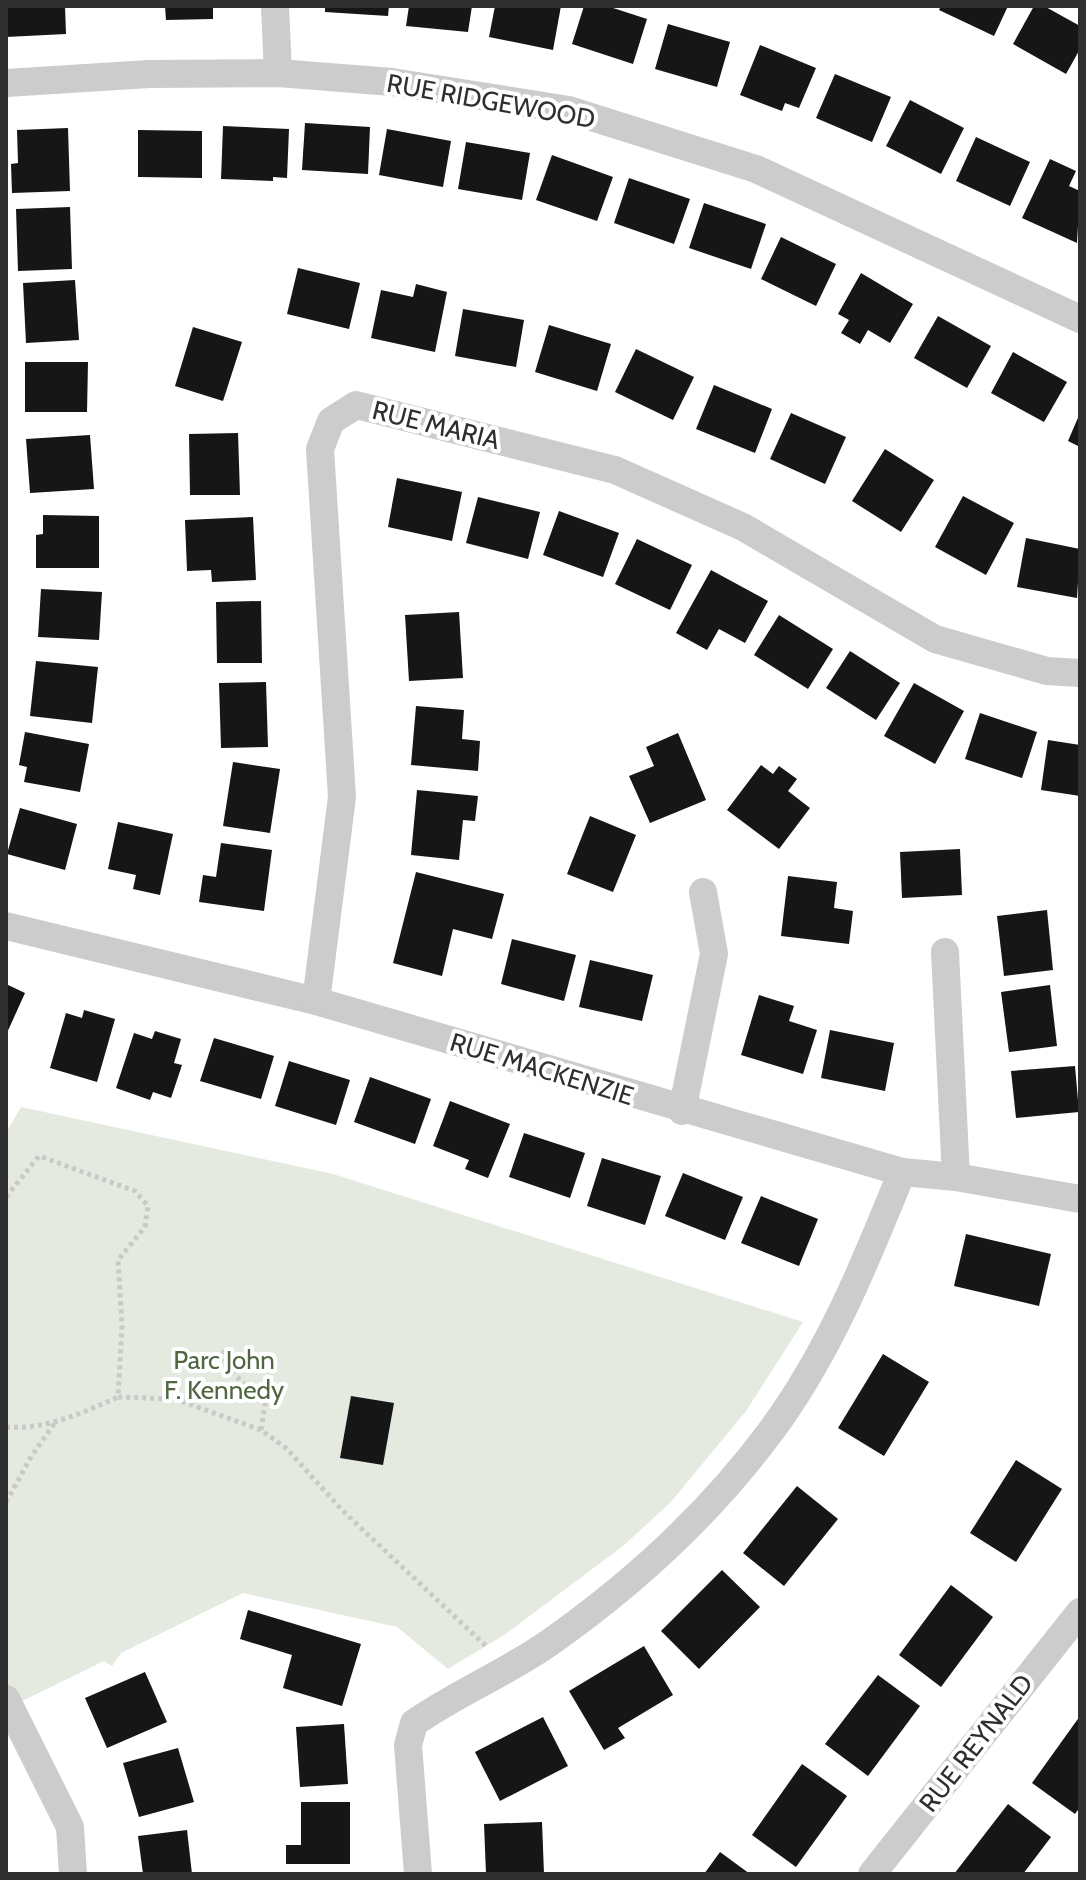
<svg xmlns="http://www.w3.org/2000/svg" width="1086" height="1880" font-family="Cabin,sans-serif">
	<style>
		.green { fill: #e4eadf }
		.building { fill: #161616 }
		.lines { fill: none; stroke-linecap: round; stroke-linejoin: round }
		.path { stroke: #c9c9c9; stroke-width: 5; stroke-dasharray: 4 4; stroke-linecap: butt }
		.minor { stroke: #ccc; stroke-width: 28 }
		.labels { text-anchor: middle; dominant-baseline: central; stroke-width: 8; stroke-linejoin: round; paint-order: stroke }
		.street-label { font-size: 26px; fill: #2f2f2f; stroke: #fff }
		.park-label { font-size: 26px; fill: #4f6641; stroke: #fff }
	</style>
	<rect width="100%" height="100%" fill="#fff"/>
	<polygon class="green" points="21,1107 333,1174 803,1322 746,1411 671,1502 623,1546 507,1633 448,1669 397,1627 243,1593 121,1653 112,1666 104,1661 12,1706 6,1699 6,1133"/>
	<g class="building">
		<polygon points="6,6 65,6 66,34 6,37"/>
		<polygon points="165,6 213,6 213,19 166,20"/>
		<polygon points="325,6 389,6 388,16 325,12"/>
		<polygon points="409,6 472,6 468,32 406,26"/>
		<polygon points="495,6 561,6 553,50 489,37"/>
		<polygon points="584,6 607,6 647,19 633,64 572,44"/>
		<polygon points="941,6 1008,6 994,36 939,10"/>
		<polygon points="1034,6 1044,6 1080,26 1080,49 1066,74 1013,44"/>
		<polygon points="668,24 730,42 717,87 655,69"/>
		<polygon points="760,45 816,68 799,108 785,103 782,111 740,95"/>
		<polygon points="835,74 891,97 872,142 816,118"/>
		<polygon points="910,100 964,128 941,174 886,146"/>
		<polygon points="305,123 370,127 368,174 302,170"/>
		<polygon points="223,126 289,129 287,178 273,177 273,181 221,179"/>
		<polygon points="68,128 70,191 12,193 11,164 18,163 17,130"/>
		<polygon points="387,129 451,141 443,187 379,175"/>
		<polygon points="138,130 202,131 202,178 138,177"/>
		<polygon points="976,137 1030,162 1010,206 956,181"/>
		<polygon points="466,142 530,153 522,200 458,189"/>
		<polygon points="552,155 613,177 597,221 536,200"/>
		<polygon points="1050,159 1076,171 1069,186 1080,191 1077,243 1022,218"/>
		<polygon points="629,178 690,199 674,244 614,223"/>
		<polygon points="704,203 766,224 751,269 689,248"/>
		<polygon points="70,207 72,269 18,271 16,209"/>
		<polygon points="781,237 836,264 816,306 761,279"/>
		<polygon points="298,268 360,283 349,329 287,314"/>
		<polygon points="861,273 913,304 890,343 868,330 860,344 841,333 849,320 838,314"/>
		<polygon points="75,280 79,340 26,343 23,283"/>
		<polygon points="416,284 447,292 435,352 371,338 381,290 413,297"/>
		<polygon points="463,309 524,320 516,367 455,356"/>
		<polygon points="938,316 991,346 967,388 914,358"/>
		<polygon points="549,325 611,344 597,391 535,372"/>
		<polygon points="193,327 242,342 223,401 175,386"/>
		<polygon points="636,349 694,377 673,420 615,392"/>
		<polygon points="1013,352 1067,382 1044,422 991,393"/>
		<polygon points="25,362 88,362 87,412 25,412"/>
		<polygon points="714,385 772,409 755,453 696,429"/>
		<polygon points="791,413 846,437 825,484 770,459"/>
		<polygon points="1080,413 1080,447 1068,441"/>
		<polygon points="238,433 240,495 190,495 189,434"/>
		<polygon points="90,435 94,489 30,493 26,439"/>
		<polygon points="885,449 934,480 901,532 852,501"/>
		<polygon points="397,478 462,492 452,541 388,527"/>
		<polygon points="963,496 1014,523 986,575 935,547"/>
		<polygon points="478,497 540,512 528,559 466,543"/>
		<polygon points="559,511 619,533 603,577 543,555"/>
		<polygon points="43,515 99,516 99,568 36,568 36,535 43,534"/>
		<polygon points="253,517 256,580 212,582 211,570 187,571 185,520"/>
		<polygon points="1026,538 1080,549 1077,598 1017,587"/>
		<polygon points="637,539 692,565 670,610 615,584"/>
		<polygon points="711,570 768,601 745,643 719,629 707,650 676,633"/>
		<polygon points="41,589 102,592 99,640 38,637"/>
		<polygon points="261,601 262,663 217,663 216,602"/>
		<polygon points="459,612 463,678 409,681 405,615"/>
		<polygon points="779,615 833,649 808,689 754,655"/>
		<polygon points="850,651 900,683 876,720 826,688"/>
		<polygon points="36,661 98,667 92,723 30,716"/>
		<polygon points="266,682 268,747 221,748 219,683"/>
		<polygon points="914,683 964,711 935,764 884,736"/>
		<polygon points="416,706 464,710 462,739 480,741 478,771 411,765"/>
		<polygon points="980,713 1037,732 1022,778 965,759"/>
		<polygon points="25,732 89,744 80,792 24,782 27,767 19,765"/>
		<polygon points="678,733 706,800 650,823 629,776 654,766 646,747"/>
		<polygon points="1048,740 1080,745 1080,796 1041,790"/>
		<polygon points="233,762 280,769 270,833 223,826"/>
		<polygon points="761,765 773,774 779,766 797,779 788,791 810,808 779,849 727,810"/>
		<polygon points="417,790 478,796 475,821 463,820 459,860 411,855"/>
		<polygon points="20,808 77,824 65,870 7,854"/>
		<polygon points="590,816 636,835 613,892 567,874"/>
		<polygon points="118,822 173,834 160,895 133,889 136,875 108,869"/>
		<polygon points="221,843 272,850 264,911 199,902 203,875 216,877"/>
		<polygon points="960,849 962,895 902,898 900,852"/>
		<polygon points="416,872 504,894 492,939 453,929 442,976 393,963"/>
		<polygon points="788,876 837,882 834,908 853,911 849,944 781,936"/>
		<polygon points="1047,910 1053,970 1004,976 997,916"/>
		<polygon points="512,939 576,955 564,1001 501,984"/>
		<polygon points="590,960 653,975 642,1021 579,1007"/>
		<polygon points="6,984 25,993 6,1035"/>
		<polygon points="1050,985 1057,1046 1009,1052 1001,992"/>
		<polygon points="759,995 794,1006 789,1021 817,1030 803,1074 741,1055"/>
		<polygon points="84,1010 115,1019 97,1082 50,1068 66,1013 82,1018"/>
		<polygon points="830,1030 894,1043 885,1091 821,1078"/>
		<polygon points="155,1031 181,1039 174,1063 182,1065 171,1098 153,1092 150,1100 116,1088 134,1033 152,1039"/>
		<polygon points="214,1038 274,1056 261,1099 200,1081"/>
		<polygon points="289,1061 350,1080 336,1125 275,1106"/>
		<polygon points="1075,1066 1079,1112 1016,1118 1011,1071"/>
		<polygon points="370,1077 431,1099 415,1144 354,1122"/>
		<polygon points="450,1101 510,1124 488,1178 465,1169 469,1160 433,1146"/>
		<polygon points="524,1133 585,1153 570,1198 509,1177"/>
		<polygon points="602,1158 661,1176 645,1225 587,1206"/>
		<polygon points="683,1173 743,1197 725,1240 665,1216"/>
		<polygon points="761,1196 818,1219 799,1266 741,1243"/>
		<polygon points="966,1234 1051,1254 1039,1306 954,1286"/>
		<polygon points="883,1354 929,1382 884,1456 838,1428"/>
		<polygon points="351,1396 394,1403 383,1465 340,1458"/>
		<polygon points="1016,1460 1062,1489 1016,1562 970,1533"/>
		<polygon points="797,1486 838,1519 784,1586 743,1553"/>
		<polygon points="722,1570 760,1607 699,1669 661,1631"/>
		<polygon points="951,1585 993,1617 941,1687 899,1655"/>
		<polygon points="248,1610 361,1644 342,1706 283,1688 292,1655 240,1639"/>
		<polygon points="644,1646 673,1695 618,1728 625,1738 604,1750 569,1691"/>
		<polygon points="145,1672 167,1722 107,1748 85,1698"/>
		<polygon points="878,1675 920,1706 868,1776 825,1744"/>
		<polygon points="1080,1716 1080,1807 1075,1814 1032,1783"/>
		<polygon points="543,1717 568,1766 500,1801 475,1752"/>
		<polygon points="344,1724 348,1784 300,1787 296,1727"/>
		<polygon points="178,1748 194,1802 139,1817 123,1763"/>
		<polygon points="802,1764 847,1796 796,1867 752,1835"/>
		<polygon points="301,1802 350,1802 350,1864 286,1864 286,1845 301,1845"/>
		<polygon points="1008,1804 1051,1837 1023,1874 954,1874"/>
		<polygon points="542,1822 544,1874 486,1874 484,1824"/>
		<polygon points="187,1830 192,1874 143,1874 138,1836"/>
		<polygon points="720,1852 750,1874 704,1874"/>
	</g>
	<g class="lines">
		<g class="path">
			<polyline points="6,1197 39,1156 135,1191 148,1206 145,1227 118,1260 122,1326 118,1397 175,1399 261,1430 286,1448 343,1511 487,1647"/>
			<polyline points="224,1350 225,1365 246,1386 266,1399 261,1430"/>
			<path d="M6,1427C46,1430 82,1413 118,1397"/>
			<polyline points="6,1502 31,1457 56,1421"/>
		</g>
		<g class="minor">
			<polyline points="275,6 278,73"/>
			<polyline points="6,83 149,74 278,73 392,82 569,110 756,169 1080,319"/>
			<polyline points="6,926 316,1001 902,1172 956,1177 1080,1199"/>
			<polyline points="945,952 956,1177"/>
			<polyline points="316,1001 342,797 320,449 331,421 356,405 615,470 743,527 935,639 1047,671 1080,673"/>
			<polyline points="682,1111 714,954 703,892"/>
			<polyline points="6,1699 70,1827 73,1874"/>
			<path d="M418,1874L408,1745L414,1723C457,1693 506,1673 549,1643C633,1584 710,1513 771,1431C829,1353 866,1261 902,1172"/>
			<polyline points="872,1874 1080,1612"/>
		</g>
	</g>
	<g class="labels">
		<g class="street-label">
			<text transform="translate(491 101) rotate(10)">RUE RIDGEWOOD</text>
			<text transform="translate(436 425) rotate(14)">RUE MARIA</text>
			<text transform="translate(542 1069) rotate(17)">RUE MACKENZIE</text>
			<text transform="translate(976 1743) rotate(-52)">RUE REYNALD</text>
		</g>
		<g class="park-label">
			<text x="224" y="1360">Parc John<tspan x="224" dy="30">F. Kennedy</tspan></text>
		</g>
	</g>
	<rect width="1086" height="1880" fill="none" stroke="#2f2f2f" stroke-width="16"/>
</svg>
